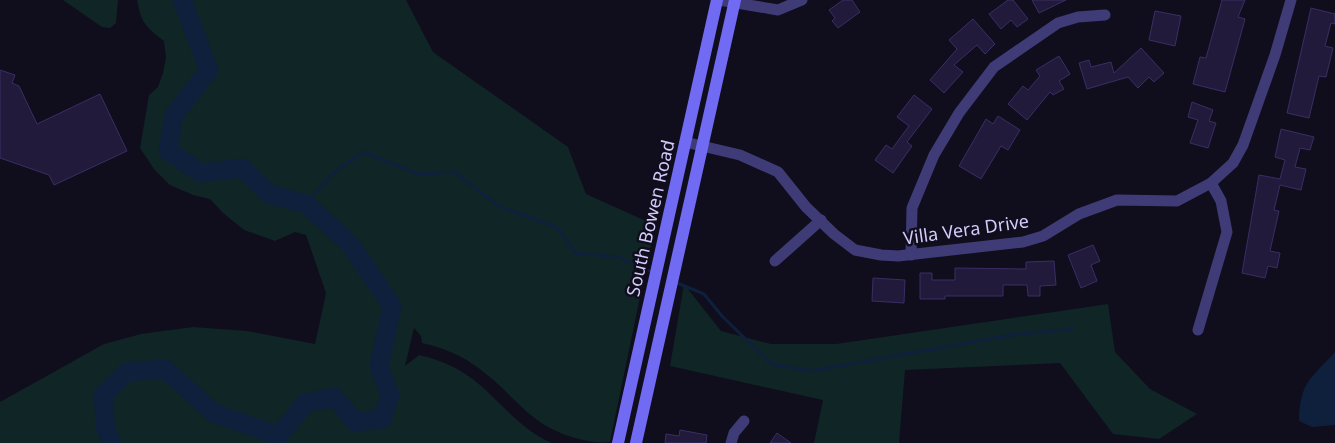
<svg xmlns="http://www.w3.org/2000/svg" width="1335" height="443" font-family="'Noto Sans',sans-serif">
	<style>
		.green { fill: #102525 }
		.water { fill: #0f203d }
		.lines { fill: none; stroke-linecap: round; stroke-linejoin: round }
		.stream { stroke: #0f203d; stroke-width: 3 }
		.river { stroke: #0f203d; stroke-width: 19 }
		.building { fill: #221a3b; stroke: #3a2e65 }
		.minor { stroke: #3f3b77; stroke-width: 11 }
		.secondary { stroke: #716af3; stroke-width: 12 }
		.labels { text-anchor: middle; dominant-baseline: central; stroke-width: 5; stroke-linejoin: round; paint-order: stroke }
		.street-label { font-size: 18px; fill: #d2cbfb; stroke: #100d1c }
	</style>
	<rect width="100%" height="100%" fill="#100d1c"/>
	<g class="green">
		<polygon points="63,0 118,0 116,23 110,28 102,27"/>
		<path d="M137,0H406L433,52L568,147L586,194L646,221L656,220L610,442C601,443 592,442 583,440C526,427 517,394 474,365C459,354 440,347 422,343L421,336L414,328L405,366L419,355C442,360 463,370 480,385C504,406 522,430 552,443H0V402L104,344L141,334L193,327L247,331L315,344L326,293L306,235L295,232L275,241L244,230L223,213L210,199L193,195L170,185L154,169L140,148L149,95L158,87L163,73L166,57L164,41C146,27 141,23 137,0Z"/>
		<polygon points="684,284 721,331 771,344 836,344 1108,304 1115,352 1150,389 1197,414 1159,439 1113,434 1060,363 905,370 899,443 814,443 823,400 670,366"/>
	</g>
	<path class="water" d="M1335,352V425L1312,427L1299,421C1300,381 1311,379 1335,352Z"/>
	<g class="lines">
		<g class="stream">
			<polyline points="306,204 334,172 364,152 418,174 455,172 498,206 557,227 575,253 618,257 654,273"/>
			<polyline points="675,282 704,294 722,316 771,364 811,371 1012,335 1073,329"/>
		</g>
		<polyline class="river" points="112,443 106,430 103,395 127,372 165,369 214,413 279,436 305,403 334,397 355,422 382,419 390,395 379,366 392,306 350,244 306,204 269,194 243,168 201,173 168,151 174,115 209,70 182,0"/>
	</g>
	<g class="building">
		<polygon points="843,0 852,0 860,12 838,28 832,21 835,18 829,10"/>
		<polygon points="1008,0 1013,0 1028,19 1017,27 1011,20 1001,29 989,14"/>
		<polygon points="1032,0 1066,0 1039,13"/>
		<polygon points="1222,0 1245,0 1238,17 1245,19 1225,92 1193,84 1200,57 1206,58"/>
		<polygon points="1311,8 1335,14 1335,24 1331,23 1325,46 1333,48 1326,77 1319,76 1309,118 1287,113"/>
		<polygon points="1155,11 1181,16 1175,46 1149,40"/>
		<polygon points="973,19 995,44 985,54 977,45 954,65 963,72 944,93 930,80 957,49 949,40"/>
		<polygon points="1141,48 1164,73 1154,82 1149,77 1138,88 1128,77 1087,89 1079,63 1089,60 1091,67 1111,62 1114,73"/>
		<polygon points="1059,56 1070,74 1059,81 1064,89 1053,95 1050,92 1027,120 1008,104 1023,86 1028,90 1040,76 1036,70"/>
		<polygon points="0,70 15,75 12,83 19,86 37,124 100,94 127,151 54,185 49,175 0,158"/>
		<polygon points="914,95 932,109 907,142 912,146 893,173 875,160 886,145 892,149 909,126 897,117"/>
		<polygon points="1192,102 1213,110 1209,121 1216,123 1208,148 1190,143 1198,120 1188,117"/>
		<polygon points="998,116 1020,130 1008,150 1001,146 981,179 959,166 986,119 993,124"/>
		<polygon points="1281,129 1314,137 1310,150 1300,148 1295,167 1306,169 1301,190 1280,185 1274,210 1279,211 1270,251 1280,253 1277,268 1268,266 1265,278 1242,273 1259,175 1280,179 1285,160 1275,157"/>
		<polygon points="1093,245 1100,261 1091,265 1097,281 1081,288 1068,255"/>
		<polygon points="1054,261 1056,285 1040,286 1040,296 1028,296 1027,285 1003,285 1003,296 945,296 945,299 920,299 920,273 932,273 932,280 955,280 955,268 1026,269 1026,262"/>
		<polygon points="873,278 905,280 904,303 872,301"/>
		<polygon points="680,430 707,435 706,443 665,443 666,434 679,436"/>
		<polygon points="777,433 791,443 770,443"/>
	</g>
	<g class="lines">
		<g class="minor">
			<polyline points="719,0 778,10 802,0"/>
			<polyline points="685,142 740,155 778,172 806,207 834,234 855,250 881,255 898,256 1023,242 1043,236 1079,214 1117,200 1177,201 1211,183 1233,163 1243,145 1275,55 1291,0"/>
			<polyline points="911,255 912,208 934,155 959,113 994,67 1058,23 1078,17 1105,15"/>
			<polyline points="775,261 821,220"/>
			<polyline points="1198,330 1227,232 1221,201 1211,183"/>
			<polyline points="731,443 734,433 744,421"/>
		</g>
		<g class="secondary">
			<polyline points="618,443 717,0"/>
			<polyline points="636,443 735,0"/>
		</g>
	</g>
	<g class="labels">
		<g class="street-label">
			<text transform="translate(650 218) rotate(-77)">South Bowen Road</text>
			<text transform="translate(966 229) rotate(-8)">Villa Vera Drive</text>
		</g>
	</g>
</svg>
